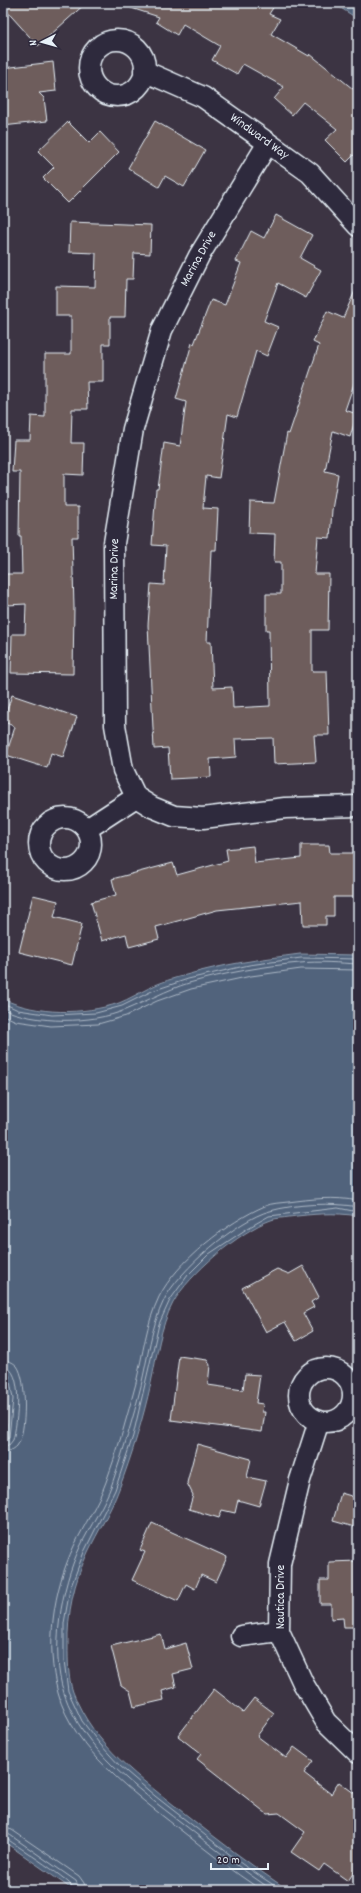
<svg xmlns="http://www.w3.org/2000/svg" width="361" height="1893" font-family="Dekko,sans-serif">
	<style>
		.water { fill: #51637c; stroke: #8d9cae }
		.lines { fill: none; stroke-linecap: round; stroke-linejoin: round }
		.shore { stroke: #acb8c6; stroke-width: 1 }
		.building { fill: #6e5d5b; stroke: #e8f1f8 }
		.street-casing { stroke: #e8f1f8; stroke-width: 23 }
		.street { stroke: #2f2a3d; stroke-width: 20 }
		.labels { text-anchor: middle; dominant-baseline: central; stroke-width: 3; stroke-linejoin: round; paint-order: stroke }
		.street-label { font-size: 13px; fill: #e8f1f8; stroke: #2f2a3d }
	</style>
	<rect width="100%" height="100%" fill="#3c3443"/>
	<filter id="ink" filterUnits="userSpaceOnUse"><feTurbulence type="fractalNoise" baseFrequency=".025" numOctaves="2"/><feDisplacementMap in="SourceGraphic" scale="8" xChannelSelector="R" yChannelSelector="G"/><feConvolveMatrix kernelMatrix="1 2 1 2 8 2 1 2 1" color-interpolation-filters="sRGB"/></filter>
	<g filter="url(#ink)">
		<g class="water">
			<polygon points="333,3 358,3 358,19"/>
			<path d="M300,954L358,955V1216C334,1212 313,1214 289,1217C283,1218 276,1218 271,1220C240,1231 189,1274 173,1303C160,1327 157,1356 151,1383C143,1419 132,1455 119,1489C111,1511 98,1531 88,1552C74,1582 67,1613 68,1646C68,1660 68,1678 73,1692C93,1745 141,1779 184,1813C218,1840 252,1866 288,1890H73L3,1841V1446L8,1422L9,1399L3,1365V999C37,1015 83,1015 119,1003C129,999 139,993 149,988C161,982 174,978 186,975C223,964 262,959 300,954Z"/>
		</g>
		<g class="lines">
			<g class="shore">
				<polyline points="3,1003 18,1010 52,1015 96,1013 122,1006 152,991 188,979 249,965 301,958 358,959"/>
				<path d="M3,1009C35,1024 93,1024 125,1010C147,1001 166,990 189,983C225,973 263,966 300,963C319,961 339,963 358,964"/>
				<polyline points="3,1015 16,1021 51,1026 98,1024 126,1016 157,1001 191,989 251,976 301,969 358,970"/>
				<path d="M3,1360C8,1360 13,1362 17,1366C27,1379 27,1433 17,1446C13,1450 8,1452 3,1452"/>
				<path d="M3,1366C25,1368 17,1425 13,1440L9,1445L3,1446"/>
				<polyline points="3,1371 9,1375 13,1399 9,1437 3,1441"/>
				<polyline points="3,1827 12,1830 79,1876 84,1883 86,1890"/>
				<polyline points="3,1833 10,1835 76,1881 80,1890"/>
				<path d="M3,1838L7,1839C17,1846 74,1882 75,1890"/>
				<path d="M261,1890C232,1871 205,1849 178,1828C135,1794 72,1748 58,1693C45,1645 53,1590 74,1546C84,1525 98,1504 106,1482C118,1450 127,1417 136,1383C143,1354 146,1324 159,1297C176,1262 229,1221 265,1206C272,1203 280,1203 288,1202C312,1199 334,1196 358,1201"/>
				<path d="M272,1890C241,1869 211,1846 182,1823C137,1788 83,1750 64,1693C50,1651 61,1587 80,1547C90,1526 104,1506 112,1484C123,1452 133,1419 141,1386C148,1357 151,1327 164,1300C178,1271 238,1219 270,1211C295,1204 332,1202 358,1207"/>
				<polyline points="281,1890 242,1864 155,1796 120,1766 99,1743 82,1721 68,1691 64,1660 64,1623 70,1589 84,1552 115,1490 133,1436 159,1324 170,1300 188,1275 209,1254 248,1228 269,1216 338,1208 358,1212"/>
			</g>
		</g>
		<g class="building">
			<polygon points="3,3 86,3 38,46 3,7"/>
			<polygon points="125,3 276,3 269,14 280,19 271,34 309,56 310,54 358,93 358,151 347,162 325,140 337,129 303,102 292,115 274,99 284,87 243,64 237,74 212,60 220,46 183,24 177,35 156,22 159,17 125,6"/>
			<polygon points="53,62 56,91 39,93 44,98 47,121 3,126 3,68"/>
			<polygon points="155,121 205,150 184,187 165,176 159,187 128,168"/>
			<polygon points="68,122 89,143 100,132 119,152 68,203 43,178 54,167 38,151"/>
			<polygon points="276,215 312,235 300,258 321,270 306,298 278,283 264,321 278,327 267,356 256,351 237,417 228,414 219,478 206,476 203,508 218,509 216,550 211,550 207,642 211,642 213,688 232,687 233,708 270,706 269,630 266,630 266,594 281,594 281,562 274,562 275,534 249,533 250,502 274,503 287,433 289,434 319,345 313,342 327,311 343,318 358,284 358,372 345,410 357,414 350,437 333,431 325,471 338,474 332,510 330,538 318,537 315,574 329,574 328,630 312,630 312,671 327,671 329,735 314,735 316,762 274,764 273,738 235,739 236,757 210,759 211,777 170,779 168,748 154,749 148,625 151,584 164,585 166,546 152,545 156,489 158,489 164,443 180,446 186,402 176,399 192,343 194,344 211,300 225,305 241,263 236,261 251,231 264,238"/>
			<polygon points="70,222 151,225 150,254 134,253 133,279 126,279 125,317 110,317 110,344 103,344 103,382 87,382 88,409 72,409 71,443 84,443 83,475 64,474 64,507 78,507 78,537 72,537 74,607 73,674 11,673 12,634 25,634 26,604 7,605 6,574 22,574 21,536 19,536 20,472 12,472 14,440 30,440 31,416 45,417 45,354 71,354 71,316 56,316 56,286 95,287 96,253 69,252"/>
			<polygon points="12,695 77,717 63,757 51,753 47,768 6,755 15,727 3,721"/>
			<polygon points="301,845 329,845 330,853 356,853 356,897 334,897 334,916 326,916 326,925 303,925 302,901 217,910 156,927 159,939 129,947 126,934 102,941 91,902 116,895 112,879 173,863 177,875 228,861 226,849 253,846 255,863 301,858"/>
			<polygon points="33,895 58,901 54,917 82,924 72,965 19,952"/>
			<polygon points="303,1266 319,1297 311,1302 314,1307 303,1313 313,1331 296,1341 285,1322 266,1332 242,1288 277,1269 289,1274"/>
			<polygon points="179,1356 207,1360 210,1365 208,1385 243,1390 245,1374 260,1375 256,1403 263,1404 262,1412 265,1412 262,1432 171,1420"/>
			<polygon points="197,1444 251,1459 247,1477 266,1481 259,1506 238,1500 235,1513 222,1510 219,1518 189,1509 193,1495 187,1483"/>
			<polygon points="341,1493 358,1498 358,1528 333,1521"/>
			<polygon points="152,1523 227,1557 216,1582 201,1575 195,1589 186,1584 178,1601 132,1580 145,1552 140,1550"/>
			<polygon points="358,1561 358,1627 344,1627 343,1618 331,1619 331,1604 320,1604 320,1580 329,1580 329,1562"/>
			<polygon points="161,1634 165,1649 186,1643 193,1669 173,1674 176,1687 162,1691 164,1700 134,1707 130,1691 121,1685 111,1646"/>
			<polygon points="214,1689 243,1712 254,1698 274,1713 257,1736 286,1758 294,1747 313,1761 304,1773 331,1794 339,1782 358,1796 358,1866 348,1881 324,1864 319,1871 291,1852 305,1832 279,1813 267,1814 197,1759 201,1754 178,1736"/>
		</g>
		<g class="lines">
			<defs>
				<g id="street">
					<circle cx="117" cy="68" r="28"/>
					<polyline points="144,71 203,97 268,143 310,173 358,226"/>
					<polyline points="268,143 199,256 162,330 133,429 114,543 115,725 123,770 136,797 152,807 174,816 203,818 285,808 358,806"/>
					<circle cx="65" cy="844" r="26"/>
					<polyline points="87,829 136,797"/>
					<circle cx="326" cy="1395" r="27"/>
					<polyline points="319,1421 300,1480 280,1564 279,1631 303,1683 326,1722 358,1753"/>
					<polyline points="241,1636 279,1631"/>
				</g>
			</defs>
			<use href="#street" class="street-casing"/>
			<use href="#street" class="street"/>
		</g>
	</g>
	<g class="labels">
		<g class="street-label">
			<text transform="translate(259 137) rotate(36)">Windward Way</text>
			<text transform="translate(199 259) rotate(-61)">Marina Drive</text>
			<text transform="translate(115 569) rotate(-89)">Marina Drive</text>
			<text transform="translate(281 1597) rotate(-90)">Nautica Drive</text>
		</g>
	</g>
	<rect width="361" height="1893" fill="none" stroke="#2f2a3d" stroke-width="16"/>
	<rect x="8" y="8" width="345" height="1877" fill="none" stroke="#e8f1f8" stroke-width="1.5" filter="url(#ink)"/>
	<g transform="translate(42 42) rotate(264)" stroke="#2f2a3d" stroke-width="3" paint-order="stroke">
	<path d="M0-3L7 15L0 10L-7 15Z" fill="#e8f1f8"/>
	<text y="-6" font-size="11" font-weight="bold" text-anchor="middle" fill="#e8f1f8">N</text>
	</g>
	<path d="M211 1863v6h57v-6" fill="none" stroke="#e8f1f8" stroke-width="2"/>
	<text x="217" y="1863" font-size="12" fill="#e8f1f8" stroke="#2f2a3d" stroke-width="3" paint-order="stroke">20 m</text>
</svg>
